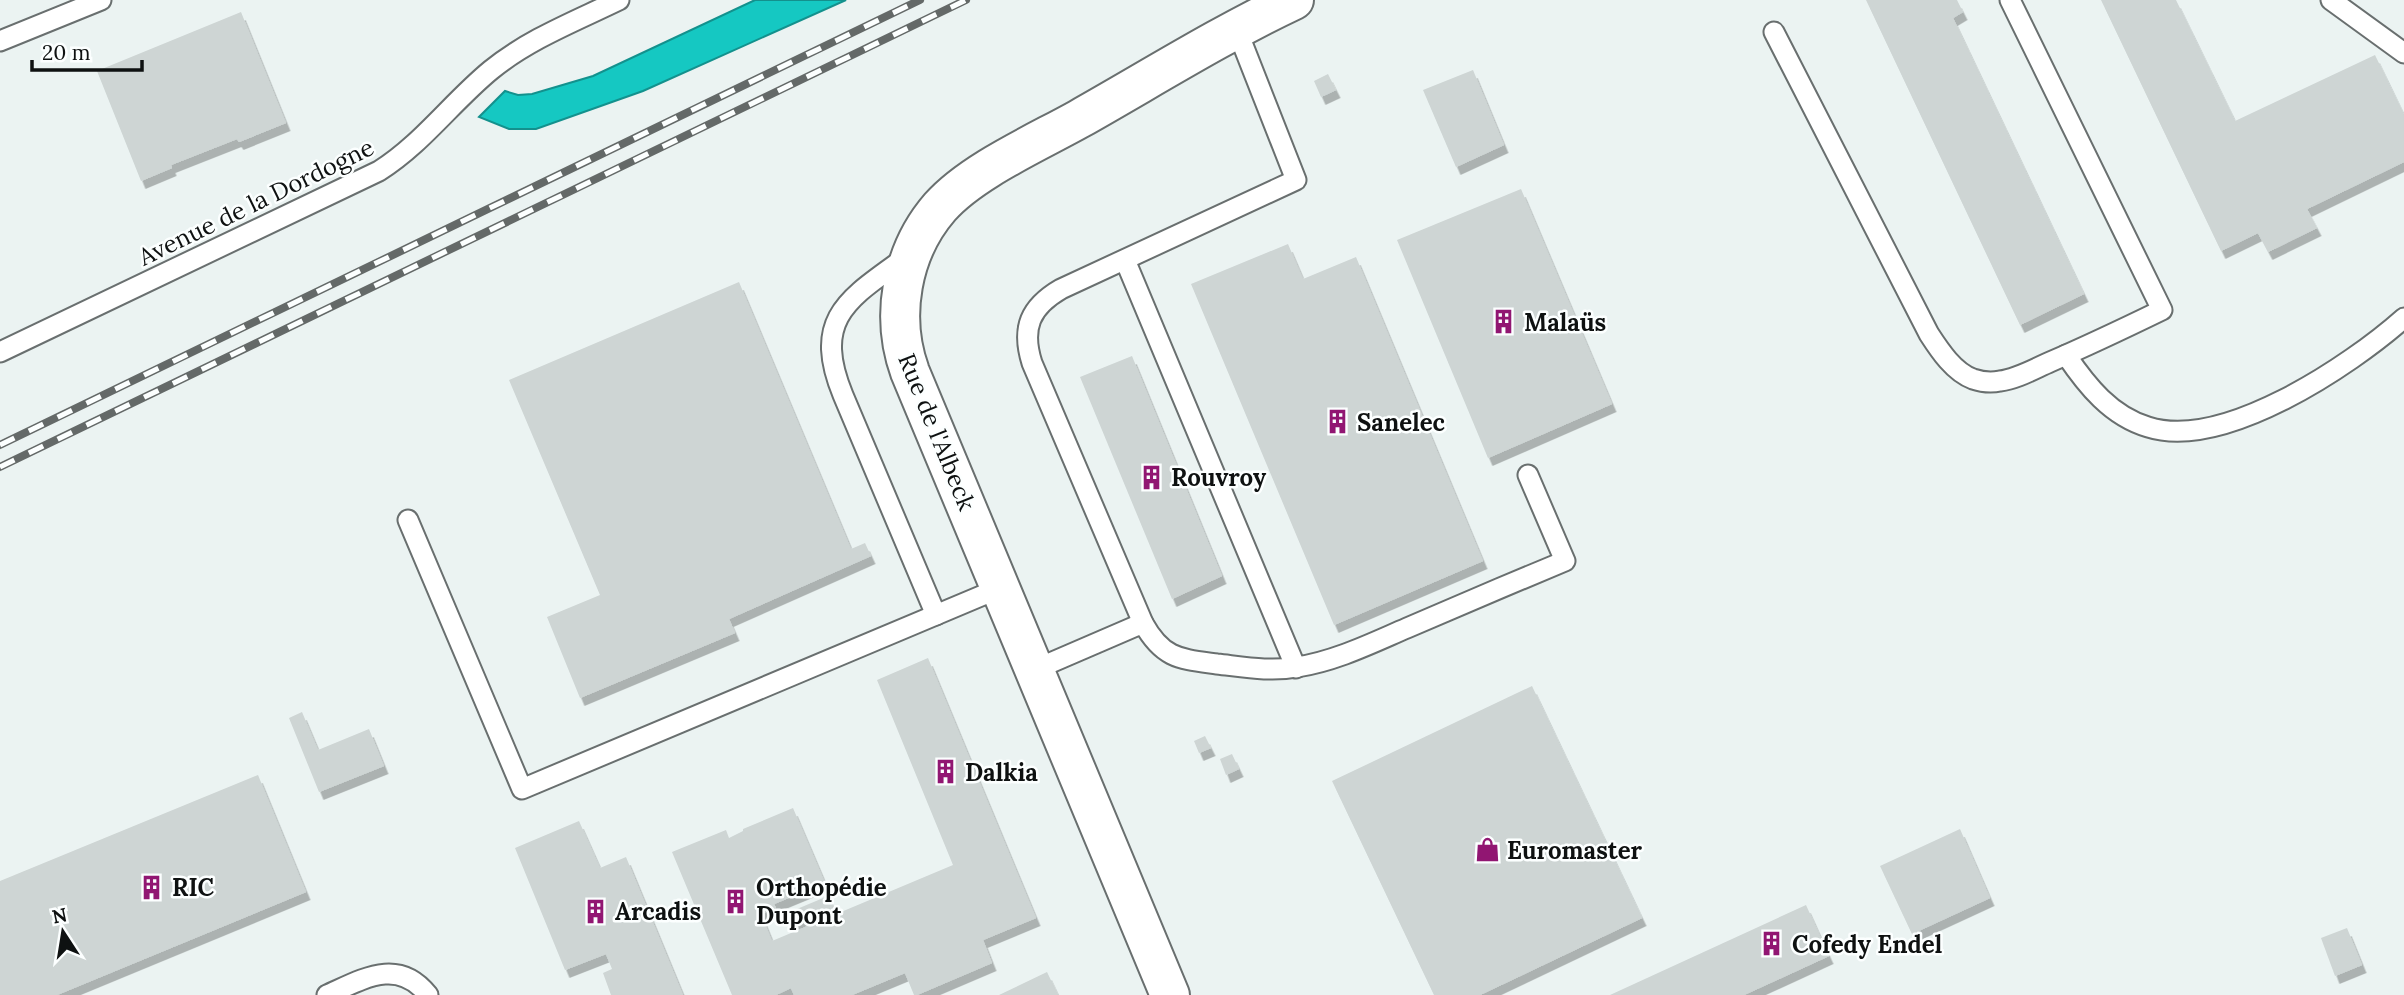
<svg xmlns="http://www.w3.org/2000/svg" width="2404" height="995" font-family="Lora,serif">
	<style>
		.water { fill: #15c8c2; stroke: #13918d; stroke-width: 2 }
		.building { fill: #ced5d4; filter: url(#shadow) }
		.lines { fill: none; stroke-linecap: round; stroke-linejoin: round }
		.lane-casing { stroke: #696f6f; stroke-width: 23 }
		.street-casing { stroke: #696f6f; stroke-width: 42 }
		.lane { stroke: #fff; stroke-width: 19 }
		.street { stroke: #fff; stroke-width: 38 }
		.rail-casing { stroke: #646968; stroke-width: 8 }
		.rail { stroke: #fcffff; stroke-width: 5; stroke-dasharray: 16; stroke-linecap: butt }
		.labels { text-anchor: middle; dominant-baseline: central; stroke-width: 5; stroke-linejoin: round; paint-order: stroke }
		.street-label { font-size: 24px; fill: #0e1111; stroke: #fcffff }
		.poi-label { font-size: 24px; font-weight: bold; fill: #0e1111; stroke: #fcffff; text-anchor: start }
	</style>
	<defs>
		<filter id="shadow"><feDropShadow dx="4.5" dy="8" stdDeviation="0" flood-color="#0004"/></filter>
	</defs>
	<rect width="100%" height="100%" fill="#ebf3f2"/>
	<polygon class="water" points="755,0 846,0 643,91 536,129 509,129 479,117 505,91 518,95 532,94 593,76"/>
	<g class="building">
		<polygon points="1866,0 1957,0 1963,12 1953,18 2084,294 2020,325"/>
		<polygon points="2101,0 2176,0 2235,121 2375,55 2404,115 2404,162 2307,209 2317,228 2268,252 2258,233 2221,251"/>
		<polygon points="241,12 286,123 239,142 237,139 171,165 172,168 141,181 97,71"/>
		<polygon points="1473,70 1504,145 1456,167 1423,90"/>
		<polygon points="1328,74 1336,90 1321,97 1314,81"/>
		<polygon points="1521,189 1612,404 1488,458 1397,240"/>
		<polygon points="1288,244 1303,279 1356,257 1483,561 1334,625 1191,284"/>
		<polygon points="739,282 851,549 865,543 871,556 729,619 735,633 580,698 547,617 600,595 509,380"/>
		<polygon points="1132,356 1222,576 1172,599 1080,377"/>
		<polygon points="928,658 1036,918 983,940 992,963 917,995 914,995 905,973 852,995 794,995 791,988 776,995 732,995 672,852 726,830 729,838 743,831 743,829 793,808 825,883 774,904 776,908 761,914 772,941 953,865 877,680"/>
		<polygon points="1532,686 1642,918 1480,995 1434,995 1332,781"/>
		<polygon points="302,712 318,750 369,729 384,766 319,792 289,718"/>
		<polygon points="1205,736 1211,748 1199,753 1194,741"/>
		<polygon points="1232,754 1239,769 1226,775 1220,759"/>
		<polygon points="258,775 306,892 57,995 0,995 0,881"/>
		<polygon points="579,821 600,868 626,857 683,995 611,995 603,973 612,969 606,954 565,970 515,848"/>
		<polygon points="1960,829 1990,898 1912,934 1880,866"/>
		<polygon points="828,896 834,909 791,927 785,914"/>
		<polygon points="1806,905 1829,956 1744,995 1610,995"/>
		<polygon points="2347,928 2362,965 2335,976 2321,938"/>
		<polygon points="1047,972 1058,995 999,995"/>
	</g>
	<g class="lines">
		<defs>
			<g id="lane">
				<polyline points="2331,0 2404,53"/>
				<path d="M1774,32L1929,334C1940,351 1954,372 1973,379C1982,382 1991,383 2000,381C2017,379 2034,369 2050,362C2087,346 2125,328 2162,310L2010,0"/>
				<polyline points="0,41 101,0"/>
				<path d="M906,257C850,298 811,317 843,395L936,615"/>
				<polyline points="1125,260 1296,668"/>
				<path d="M0,352L379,171C422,144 452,102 491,70C529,39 576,21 619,0"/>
				<path d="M2066,355C2087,386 2111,416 2148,427C2223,451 2350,366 2404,318"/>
				<polyline points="408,520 522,789 1000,588"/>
				<path d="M1143,623L1032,363C1021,328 1030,307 1061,289L1296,180L1237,30"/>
				<path d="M1034,670L1143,623C1163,659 1180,659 1217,664C1244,667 1271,672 1297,667C1336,661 1372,643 1407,628C1460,605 1512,583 1565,561L1528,475"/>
				<path d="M327,995C363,979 398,957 428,995"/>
			</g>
			<path id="street" d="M1170,995L910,372C890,317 901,252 940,207C972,171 1036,143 1079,119C1150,79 1220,35 1294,0"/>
		</defs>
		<use href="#lane" class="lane-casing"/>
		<use href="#street" class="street-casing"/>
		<use href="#lane" class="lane"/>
		<use href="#street" class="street"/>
		<defs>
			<g id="rail">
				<polyline points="0,445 920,0"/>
				<polyline points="0,467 966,0"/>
			</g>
		</defs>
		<use href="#rail" class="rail-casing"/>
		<use href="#rail" class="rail"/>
	</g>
	<defs>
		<symbol id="building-bare" viewBox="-9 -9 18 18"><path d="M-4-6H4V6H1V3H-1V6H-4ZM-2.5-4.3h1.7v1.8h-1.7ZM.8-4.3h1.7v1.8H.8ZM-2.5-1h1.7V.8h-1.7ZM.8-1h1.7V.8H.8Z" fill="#911672" stroke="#fcffff" stroke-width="2.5" paint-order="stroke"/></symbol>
		<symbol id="shop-bare" viewBox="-9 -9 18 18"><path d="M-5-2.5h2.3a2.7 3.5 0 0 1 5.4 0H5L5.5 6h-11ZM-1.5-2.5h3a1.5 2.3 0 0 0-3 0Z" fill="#911672" stroke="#fcffff" stroke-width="2.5" paint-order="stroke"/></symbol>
	</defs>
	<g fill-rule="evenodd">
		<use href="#building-bare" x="1486" y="304" width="35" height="35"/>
		<use href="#building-bare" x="1320" y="404" width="35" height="35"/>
		<use href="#building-bare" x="1134" y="460" width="35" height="35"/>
		<use href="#building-bare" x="928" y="754" width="35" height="35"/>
		<use href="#shop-bare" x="1470" y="832" width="35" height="35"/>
		<use href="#building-bare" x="134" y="870" width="35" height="35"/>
		<use href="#building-bare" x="718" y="884" width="35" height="35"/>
		<use href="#building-bare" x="578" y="894" width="35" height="35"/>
		<use href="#building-bare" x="1754" y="926" width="35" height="35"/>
	</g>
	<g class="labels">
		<g class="street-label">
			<text transform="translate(256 202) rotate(-26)">Avenue de la Dordogne</text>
			<text transform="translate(937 432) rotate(68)">Rue de l'Albeck</text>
		</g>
		<g class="poi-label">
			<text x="1524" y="322">Malaüs</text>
			<text x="1357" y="422">Sanelec</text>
			<text x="1171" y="477">Rouvroy</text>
			<text x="965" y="772">Dalkia</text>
			<text x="1507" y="850">Euromaster</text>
			<text x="172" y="887">RIC</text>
			<text x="756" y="887">Orthopédie<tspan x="756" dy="28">Dupont</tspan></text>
			<text x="615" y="911">Arcadis</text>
			<text x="1792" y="944">Cofedy Endel</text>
		</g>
	</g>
	<g transform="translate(63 932) rotate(348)" stroke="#fcffff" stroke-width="5" paint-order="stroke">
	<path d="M0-5L12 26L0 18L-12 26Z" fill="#0e1111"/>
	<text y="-10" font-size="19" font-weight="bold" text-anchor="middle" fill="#0e1111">N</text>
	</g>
	<path d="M32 60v10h110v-10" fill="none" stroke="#0e1111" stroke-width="3.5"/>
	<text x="42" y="60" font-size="21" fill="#0e1111" stroke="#fcffff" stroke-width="5" paint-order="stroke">20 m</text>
</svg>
